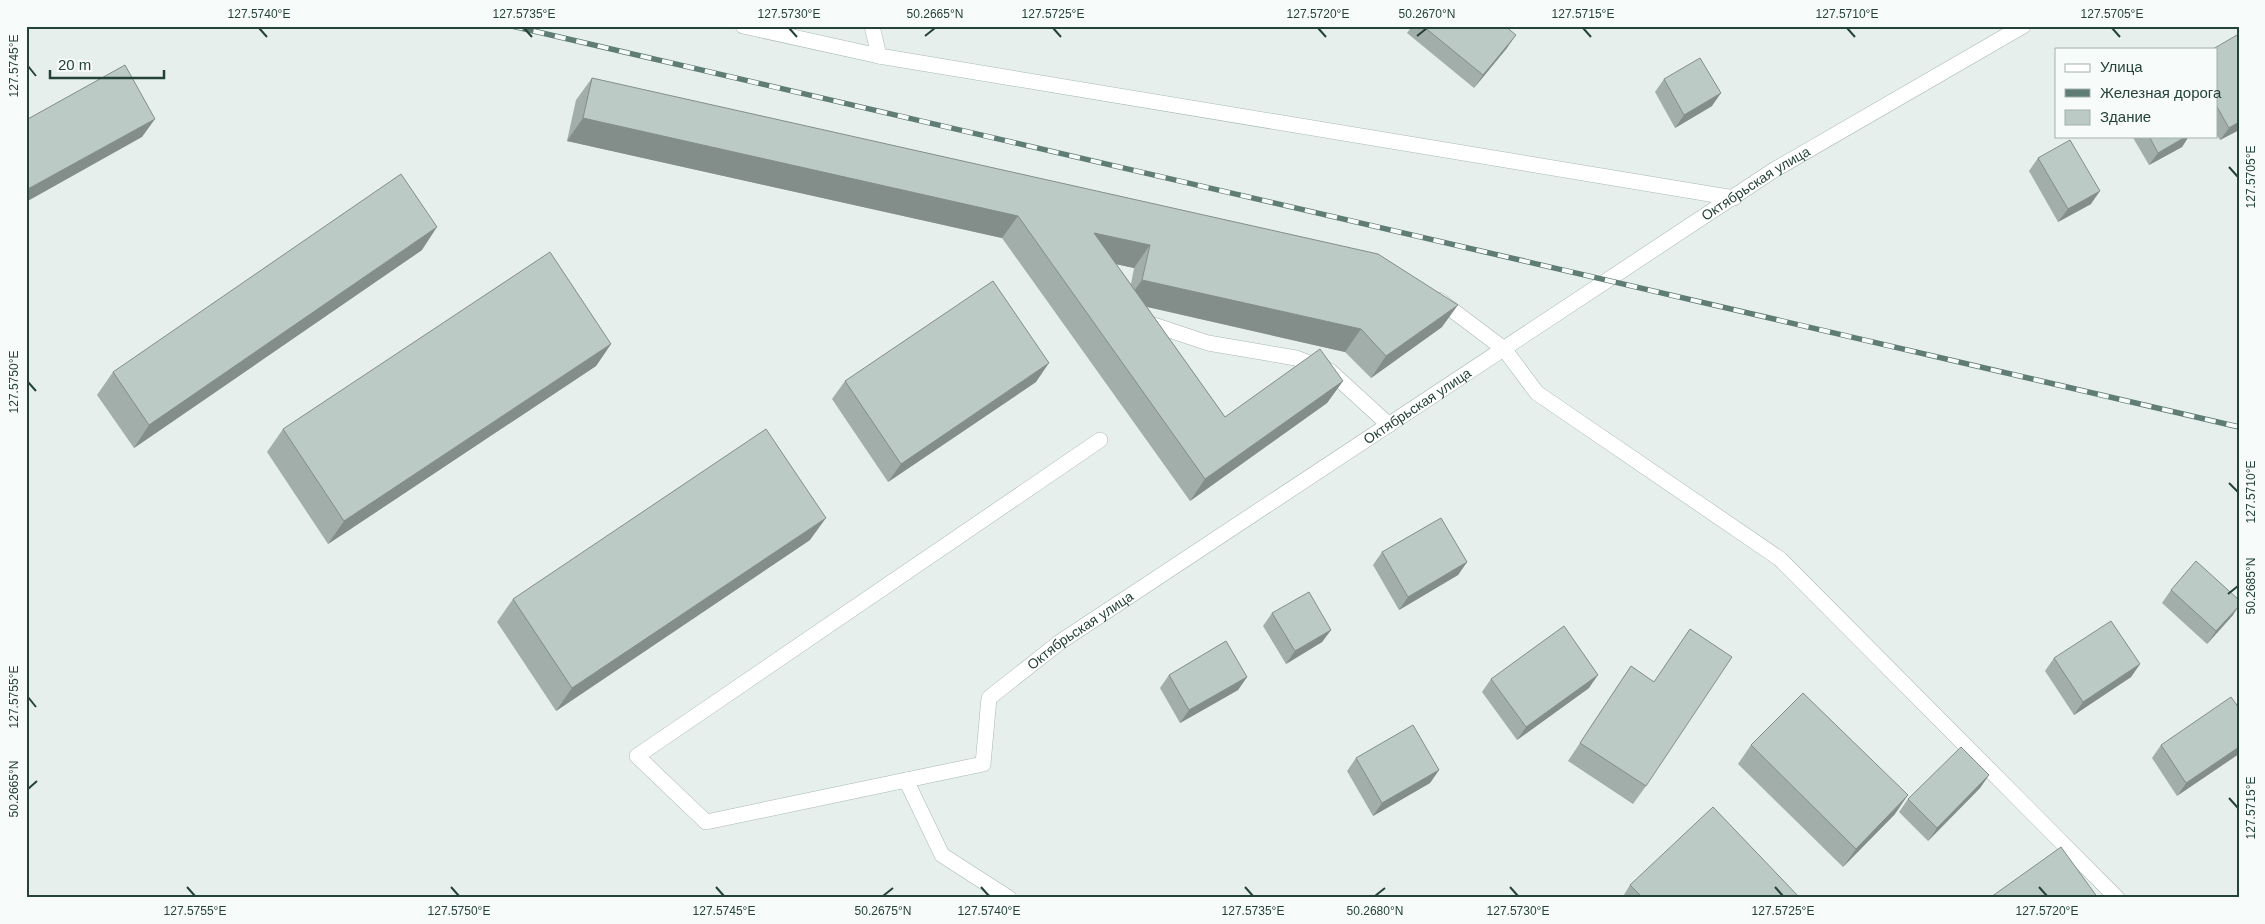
<svg xmlns="http://www.w3.org/2000/svg" width="2265" height="924" font-family="Arial,sans-serif">
	<style>
		.lines { fill: none; stroke-linecap: round; stroke-linejoin: round }
		.minor-casing { stroke: #a8b8b2; stroke-width: 16 }
		.minor { stroke: #fff; stroke-width: 15 }
		.rail-casing { stroke: #5f7d75; stroke-width: 5.5 }
		.rail { stroke: #f7fbf9; stroke-width: 4; stroke-dasharray: 11; stroke-linecap: butt }
		.wall { fill: #a1aea9; fill-rule: evenodd }
		.shaded-wall { fill: #838d89 }
		.building { fill: #bbcac4; stroke: #838d89 }
		.ticks { fill: none; stroke: #24423a; stroke-width: 2 }
		.labels { text-anchor: middle; dominant-baseline: central; stroke-width: 4.5; stroke-linejoin: round; paint-order: stroke }
		.street-label { font-size: 14px; fill: #24423a; stroke: #f7fbf9 }
		.neatline { fill: none; stroke: #24423a; stroke-width: 2 }
		.ticks-label { font-size: 12px; text-anchor: middle; fill: #24423a }
	</style>
	<rect width="100%" height="100%" fill="#e6efeb"/>
	<g class="lines">
		<defs>
			<g id="minor">
				<polyline points="743,26 879,56"/>
				<polyline points="872,26 879,56 1734,198"/>
				<polyline points="1439,300 1504,349 1537,393 1780,559 2117,898"/>
				<polyline points="1151,324 1208,343 1296,358 1330,371 1389,425"/>
				<path id="s1" d="M1100,440L637,756L706,822L983,764L989,698L1060,642L1774,170L2023,26"/>
				<polyline points="906,780 942,855 1009,898"/>
			</g>
		</defs>
		<use href="#minor" class="minor-casing"/>
		<use href="#minor" class="minor"/>
		<defs>
			<polyline id="rail" points="512,26 2239,427"/>
		</defs>
		<use href="#rail" class="rail-casing"/>
		<use href="#rail" class="rail"/>
	</g>
	<g class="wall">
		<polygon points="1412,26 1505,26 1507,48 1474,88 1407,33"/>
		<polygon points="2216,49 2239,130 2220,140 2216,134"/>
		<path d="M592,78L1442,327L1371,378L1345,352L1147,307L1225,417L1343,381L1327,403L1190,501L1002,238L567,141L576,100ZM1116,264L1134,268L1131,284Z"/>
		<polygon points="1664,79 1712,106 1675,128 1655,92"/>
		<polygon points="2132,136 2189,136 2182,147 2149,165"/>
		<polygon points="2038,158 2091,204 2058,222 2029,171"/>
		<polygon points="422,250 134,448 97,395 113,372"/>
		<polygon points="611,344 596,366 328,544 267,452 283,429"/>
		<polygon points="845,381 1036,382 888,482 832,399"/>
		<polygon points="810,540 556,711 497,622 513,599"/>
		<polygon points="1382,552 1467,562 1458,575 1399,610 1373,565"/>
		<polygon points="2171,590 2233,615 2207,644 2162,603"/>
		<polygon points="1272,613 1331,630 1322,642 1286,664 1263,626"/>
		<polygon points="1690,629 1646,786 1633,804 1568,761 1631,666 1654,682"/>
		<polygon points="2054,658 2140,664 2131,677 2074,715 2045,671"/>
		<polygon points="1169,675 1247,677 1238,690 1180,723 1160,688"/>
		<polygon points="1491,679 1589,688 1517,740 1482,692"/>
		<polygon points="2239,708 2177,796 2152,758 2161,745"/>
		<polygon points="1751,745 1895,814 1843,867 1738,764"/>
		<polygon points="1356,758 1439,770 1430,783 1373,816 1347,771"/>
		<polygon points="1989,775 1980,788 1928,841 1899,812 1908,799"/>
		<polygon points="1630,885 1800,898 1622,898"/>
	</g>
	<g class="shaded-wall">
		<polygon points="1516,35 1507,48 1474,88 1483,75"/>
		<polygon points="1721,93 1712,106 1675,128 1684,115"/>
		<polygon points="583,118 1018,216 1002,238 567,141"/>
		<polygon points="155,119 142,137 26,202 26,190"/>
		<polygon points="2239,122 2239,130 2220,140 2229,128"/>
		<polygon points="2187,136 2189,136 2182,147 2149,165 2158,153"/>
		<polygon points="2100,191 2091,204 2058,222 2068,209"/>
		<polygon points="437,227 422,250 134,448 149,425"/>
		<polygon points="1094,233 1150,245 1134,268 1078,256"/>
		<polygon points="1142,280 1361,329 1345,352 1126,302"/>
		<polygon points="1458,305 1442,327 1371,378 1386,356"/>
		<polygon points="611,344 596,366 328,544 344,521"/>
		<polygon points="1049,363 1036,382 888,482 901,464"/>
		<polygon points="1343,381 1327,403 1190,501 1205,479"/>
		<polygon points="826,518 810,540 556,711 572,688"/>
		<polygon points="1467,562 1458,575 1399,610 1408,597"/>
		<polygon points="2239,606 2233,615 2207,644 2216,631"/>
		<polygon points="1331,630 1322,642 1286,664 1295,651"/>
		<polygon points="2140,664 2131,677 2074,715 2083,702"/>
		<polygon points="1598,675 1589,688 1517,740 1526,727"/>
		<polygon points="1247,677 1238,690 1180,723 1189,710"/>
		<polygon points="2239,747 2239,754 2177,796 2186,783"/>
		<polygon points="1439,770 1430,783 1373,816 1382,803"/>
		<polygon points="1989,775 1980,788 1928,841 1937,828"/>
		<polygon points="1908,795 1895,814 1843,867 1856,849"/>
	</g>
	<g class="building">
		<polygon points="1423,26 1505,26 1516,35 1483,75"/>
		<polygon points="2237,35 2239,38 2239,122 2229,128 2216,105 2216,49 2213,49"/>
		<polygon points="1700,58 1721,93 1684,115 1664,79"/>
		<polygon points="125,65 155,119 26,190 26,120"/>
		<polygon points="592,78 1378,254 1458,305 1386,356 1361,329 1142,280 1150,245 1094,233 1225,417 1320,349 1343,381 1205,479 1018,216 583,118"/>
		<polygon points="2149,136 2187,136 2158,153"/>
		<polygon points="2070,140 2100,191 2068,209 2038,158"/>
		<polygon points="401,174 437,227 149,425 113,372"/>
		<polygon points="550,252 611,344 344,521 283,429"/>
		<polygon points="993,281 1049,363 901,464 845,381"/>
		<polygon points="766,429 826,518 572,688 513,599"/>
		<polygon points="1441,518 1467,562 1408,597 1382,552"/>
		<polygon points="2196,561 2239,600 2239,606 2216,631 2171,590"/>
		<polygon points="1309,592 1331,630 1295,651 1272,613"/>
		<polygon points="2111,621 2140,664 2083,702 2054,658"/>
		<polygon points="1564,626 1598,675 1526,727 1491,679"/>
		<polygon points="1690,629 1732,657 1646,786 1580,743 1631,666 1654,682"/>
		<polygon points="1226,641 1247,677 1189,710 1169,675"/>
		<polygon points="1803,693 1908,795 1856,849 1751,745"/>
		<polygon points="2231,697 2239,708 2239,747 2186,783 2161,745"/>
		<polygon points="1413,725 1439,770 1382,803 1356,758"/>
		<polygon points="1961,747 1989,775 1937,828 1908,799"/>
		<polygon points="1713,807 1800,898 1643,898 1630,885"/>
		<polygon points="2061,847 2098,898 1992,898 1991,897"/>
	</g>
	<path class="ticks" d="M259,28L267,37M524,28L532,37M789,28L797,37M1053,28L1061,37M1318,28L1326,37M1583,28L1591,37M1847,28L1855,37M2112,28L2120,37M925,36L935,28M1417,36L1427,28M28,66L36,76M2229,167L2238,177M28,382L36,391M2229,483L2238,492M2228,594L2238,586M28,697L36,707M28,789L37,781M2229,798L2238,808M187,887L195,896M451,887L459,896M716,887L724,896M981,887L989,896M1245,887L1253,896M1510,887L1518,896M1775,887L1783,896M2039,887L2047,896M883,896L893,888M1375,896L1385,888"/>
	<g class="labels">
		<g class="street-label">
			<text stroke="none"><textPath href="#s1" startOffset="1929">Октябрьская улица</textPath></text>
			<text stroke="none"><textPath href="#s1" startOffset="1524">Октябрьская улица</textPath></text>
			<text stroke="none"><textPath href="#s1" startOffset="1119">Октябрьская улица</textPath></text>
		</g>
	</g>
	<rect width="2265" height="924" fill="none" stroke="#f7fbf9" stroke-width="55"/>
	<rect x="2055" y="48" width="162" height="90" fill="#f7fbf9" stroke="#a3b1ad"/>
	<rect x="2065" y="64" width="25" height="8" fill="#ffffff" stroke="#a3b1ad"/>
	<text x="2100" y="72" font-size="15" fill="#24423a">Улица</text>
	<rect x="2065" y="89" width="25" height="8" fill="#5f7d75" stroke="#a3b1ad"/>
	<text x="2100" y="98" font-size="15" fill="#24423a">Железная дорога</text>
	<rect x="2065" y="110" width="25" height="15" fill="#bbcac4" stroke="#a3b1ad"/>
	<text x="2100" y="122" font-size="15" fill="#24423a">Здание</text>
	<path d="M50 70v8h114v-8" fill="none" stroke="#24423a" stroke-width="2.5"/>
	<text x="58" y="70" font-size="15" fill="#24423a" stroke="#f7fbf9" stroke-width="4" paint-order="stroke">20 m</text>
	<rect x="28" y="28" width="2210" height="868" class="neatline"/>
	<g class="ticks-label">
		<text x="259" y="18">127.5740°E</text>
		<text x="524" y="18">127.5735°E</text>
		<text x="789" y="18">127.5730°E</text>
		<text x="935" y="18">50.2665°N</text>
		<text x="1053" y="18">127.5725°E</text>
		<text x="1318" y="18">127.5720°E</text>
		<text x="1427" y="18">50.2670°N</text>
		<text x="1583" y="18">127.5715°E</text>
		<text x="1847" y="18">127.5710°E</text>
		<text x="2112" y="18">127.5705°E</text>
		<text transform="translate(14 66) rotate(-90)" y="4">127.5745°E</text>
		<text transform="translate(2251 177) rotate(-90)" y="4">127.5705°E</text>
		<text transform="translate(14 382) rotate(-90)" y="4">127.5750°E</text>
		<text transform="translate(2251 492) rotate(-90)" y="4">127.5710°E</text>
		<text transform="translate(2251 586) rotate(-90)" y="4">50.2685°N</text>
		<text transform="translate(14 697) rotate(-90)" y="4">127.5755°E</text>
		<text transform="translate(14 789) rotate(-90)" y="4">50.2665°N</text>
		<text transform="translate(2251 808) rotate(-90)" y="4">127.5715°E</text>
		<text x="195" y="915">127.5755°E</text>
		<text x="459" y="915">127.5750°E</text>
		<text x="724" y="915">127.5745°E</text>
		<text x="883" y="915">50.2675°N</text>
		<text x="989" y="915">127.5740°E</text>
		<text x="1253" y="915">127.5735°E</text>
		<text x="1375" y="915">50.2680°N</text>
		<text x="1518" y="915">127.5730°E</text>
		<text x="1783" y="915">127.5725°E</text>
		<text x="2047" y="915">127.5720°E</text>
	</g>
</svg>
